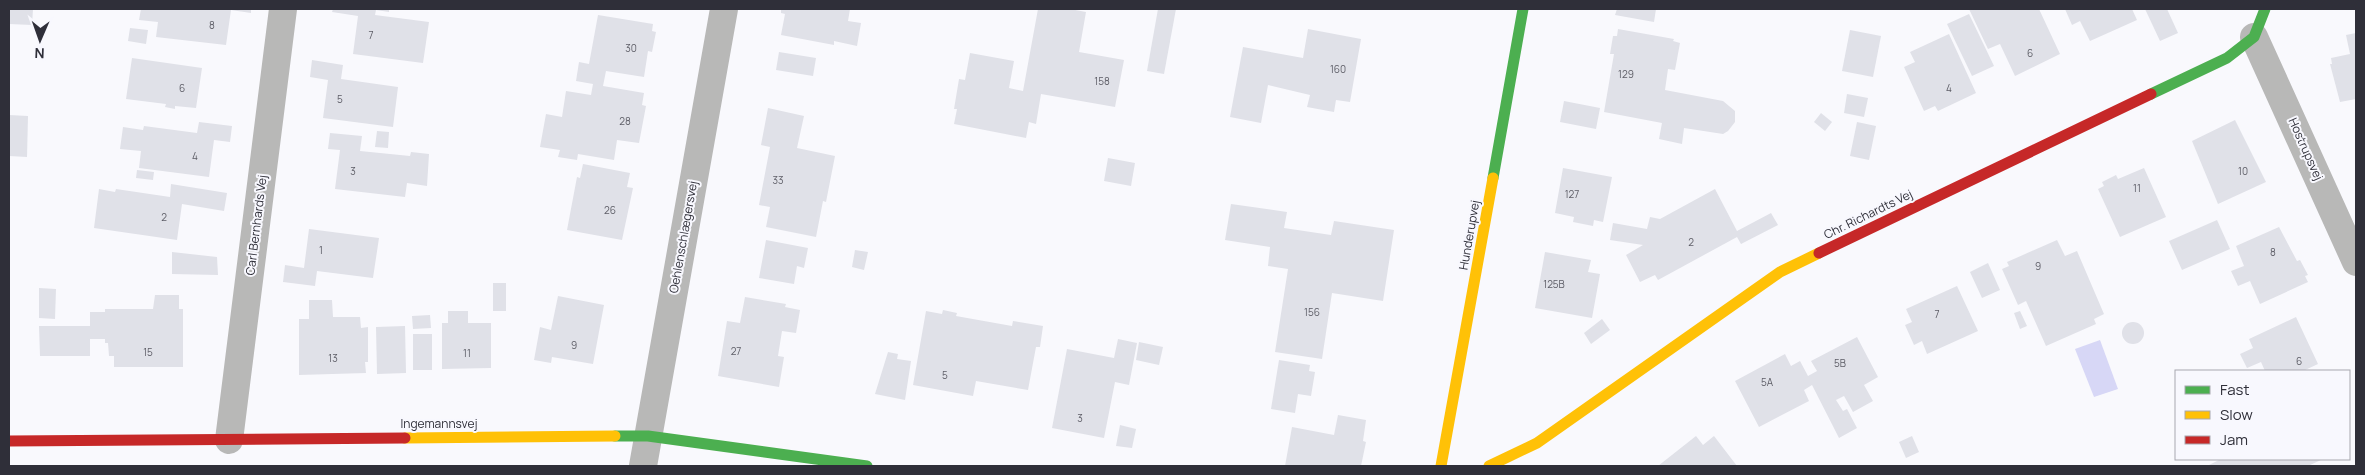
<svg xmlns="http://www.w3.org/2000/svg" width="2365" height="475" font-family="Manrope,sans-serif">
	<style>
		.water { fill: #d7d7f6 }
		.building { fill: #e0e1e8 }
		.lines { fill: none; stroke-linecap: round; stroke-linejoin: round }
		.street { stroke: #b8b8b7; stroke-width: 28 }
		.fast { stroke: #4caf50; stroke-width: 11 }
		.slow { stroke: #ffc107; stroke-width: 11 }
		.jam { stroke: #c62828; stroke-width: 11 }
		.labels { text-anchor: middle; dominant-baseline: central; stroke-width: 4; stroke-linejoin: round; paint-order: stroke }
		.number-label { font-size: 10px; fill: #5d5d66 }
		.street-label { font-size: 12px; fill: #2f2f39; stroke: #f8f8fe }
	</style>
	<rect width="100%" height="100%" fill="#f9f9fd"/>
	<polygon class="water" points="2100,340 2118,389 2094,397 2075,349"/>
	<g class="building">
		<polygon points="9,9 33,9 32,25 9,24"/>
		<polygon points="141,9 251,9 251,13 231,10 226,45 156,37 158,22 139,20"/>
		<polygon points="333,9 389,9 389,12 376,10 375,15 429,22 423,63 353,54 358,16 332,12"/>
		<polygon points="781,9 850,9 848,21 861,23 857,46 834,41 834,45 781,35 785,14 781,13"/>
		<polygon points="1038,9 1070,9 1086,12 1079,52 1124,60 1115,107 1041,94 1036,124 1029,122 1026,138 954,124 957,109 954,109 959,79 965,80 970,53 1014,61 1009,88 1023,91"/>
		<polygon points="1158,9 1176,9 1164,74 1147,71"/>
		<polygon points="1617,9 1656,9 1654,22 1615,15"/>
		<polygon points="1969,9 2039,9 2060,54 2015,76 2000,44 1988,49"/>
		<polygon points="2065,9 2132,9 2137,20 2090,41 2080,21 2072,25"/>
		<polygon points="2145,9 2167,9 2178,33 2160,41"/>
		<polygon points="1969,14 1994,66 1972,76 1947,24"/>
		<polygon points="598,15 653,24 652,31 656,32 652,52 648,51 644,77 606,71 603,86 644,93 642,105 646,106 639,143 617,140 614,160 578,154 577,160 558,157 560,150 540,147 546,114 562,117 566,91 591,95 593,84 576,81 579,62 589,64"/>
		<polygon points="130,28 148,30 146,44 128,41"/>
		<polygon points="1308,29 1361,39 1350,102 1336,100 1334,112 1307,107 1310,95 1268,85 1261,123 1230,117 1243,47 1303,58"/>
		<polygon points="1618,29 1674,39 1673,41 1680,43 1675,70 1668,69 1665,90 1723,101 1735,111 1735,122 1728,131 1723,134 1684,128 1682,144 1659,139 1662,123 1604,112 1614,54 1610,54 1613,36 1617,36"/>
		<polygon points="1850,30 1881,36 1873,77 1842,71"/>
		<polygon points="2356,33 2356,99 2340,102 2330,64 2332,64 2331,58 2350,54 2346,35"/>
		<polygon points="1949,34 1976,93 1938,111 1935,106 1924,111 1904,67 1915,62 1910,52"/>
		<polygon points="779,52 816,58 813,76 776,70"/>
		<polygon points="132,58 202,68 196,108 175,106 175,109 165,107 166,104 126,99"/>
		<polygon points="312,60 343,65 341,79 398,87 393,127 323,118 328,80 310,77"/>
		<polygon points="1847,94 1868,98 1864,117 1844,113"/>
		<polygon points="1564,101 1600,108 1596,129 1560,122"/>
		<polygon points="768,108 804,116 797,148 835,156 826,202 823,201 816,237 766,227 770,207 759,205 770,147 761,145"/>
		<polygon points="1821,113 1832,122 1825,131 1814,122"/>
		<polygon points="9,115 28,116 27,157 9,156"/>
		<polygon points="2235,120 2266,182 2218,204 2192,141"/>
		<polygon points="199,122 232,126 230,142 214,140 209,177 139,168 141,151 120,149 123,127 143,130 144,126 197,133"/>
		<polygon points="1857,122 1876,126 1869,160 1850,156"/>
		<polygon points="377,131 389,132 388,148 375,147"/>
		<polygon points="330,133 362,136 360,151 410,156 411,152 429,154 427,186 407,183 405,197 335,189 340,150 328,149"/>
		<polygon points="1108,158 1135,163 1131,186 1104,181"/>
		<polygon points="583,164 630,173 627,187 633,188 622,240 567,230 577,177 580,178"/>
		<polygon points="1563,168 1612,177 1603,222 1594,220 1593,226 1573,222 1574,217 1555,213"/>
		<polygon points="2144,168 2166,217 2120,237 2098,189 2104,186 2102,182 2116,175 2118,179"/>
		<polygon points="137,170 154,172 153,180 136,178"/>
		<polygon points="171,184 227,193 224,211 182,204 177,240 94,228 99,189 115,192 116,189 170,197"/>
		<polygon points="1715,189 1737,231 1771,213 1778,225 1741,244 1737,237 1658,280 1655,275 1640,282 1626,255 1643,245 1610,240 1613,223 1647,229 1650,217 1660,219"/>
		<polygon points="1231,204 1287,212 1284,228 1331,235 1334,221 1394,230 1383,301 1332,293 1322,359 1275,352 1288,269 1268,266 1270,247 1225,240"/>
		<polygon points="2217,220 2230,249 2182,270 2169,241"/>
		<polygon points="2279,227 2297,261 2300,260 2308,275 2305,276 2308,282 2260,304 2250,281 2238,286 2231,271 2244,266 2236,246"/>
		<polygon points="309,229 379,238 373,278 317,271 315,286 283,282 285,265 304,268"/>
		<polygon points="766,240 808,248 804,268 797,266 794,284 759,278"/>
		<polygon points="2057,240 2065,256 2077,251 2104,314 2094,319 2096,324 2046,346 2026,301 2018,305 2002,269 2009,266 2007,262"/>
		<polygon points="855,250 868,252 864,270 852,267"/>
		<polygon points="172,252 217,257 218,275 172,274"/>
		<polygon points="1545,252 1591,260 1588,272 1600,274 1592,318 1535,308"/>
		<polygon points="1988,263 2000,290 1982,298 1970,272"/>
		<rect x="493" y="283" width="13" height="28"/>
		<polygon points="1957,286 1978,331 1927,354 1922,341 1914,345 1905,325 1912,322 1906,309"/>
		<polygon points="39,288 56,289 55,319 39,318"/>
		<polygon points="155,295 179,295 179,309 183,309 183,367 114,367 114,356 109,356 108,343 105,343 105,339 90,339 90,356 40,356 39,326 90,326 90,312 105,312 105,309 153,309"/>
		<polygon points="558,296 604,305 593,364 552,357 551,363 534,360 540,327 551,330"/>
		<polygon points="745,297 786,304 785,307 800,310 796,333 782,331 778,356 784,357 779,387 718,376 727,321 740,323"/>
		<polygon points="309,300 332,300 333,317 360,317 361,328 368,327 368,362 365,362 366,373 299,375 299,319 309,319"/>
		<polygon points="943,310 957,313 956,316 1012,326 1013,321 1043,326 1040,347 1036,347 1028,390 976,381 973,396 913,385 926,311 942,314"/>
		<polygon points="448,311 468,311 468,323 491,323 491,368 442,369 442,323 448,323"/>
		<polygon points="2020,311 2027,326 2020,329 2014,313"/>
		<polygon points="430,315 431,328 413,329 412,316"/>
		<polygon points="2296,317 2318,364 2303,371 2265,371 2261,362 2247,368 2240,354 2253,348 2249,339"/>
		<polygon points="1602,319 1610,330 1591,344 1584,333"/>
		<circle cx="2133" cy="333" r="11"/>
		<polygon points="405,326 406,373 377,374 376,327"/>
		<rect x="413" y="334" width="19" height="36"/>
		<polygon points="1857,337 1878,377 1864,385 1873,401 1853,412 1844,396 1836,400 1843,411 1847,409 1857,428 1839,438 1812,385 1804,390 1809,401 1759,427 1735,381 1785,354 1791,366 1800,361 1808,376 1817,371 1811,361"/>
		<polygon points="1118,339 1137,343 1129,385 1115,382 1104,438 1052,428 1067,349 1114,358"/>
		<polygon points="1139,342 1163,347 1159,365 1136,360"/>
		<polygon points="888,352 898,354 897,359 911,361 905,400 875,394"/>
		<polygon points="1279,360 1310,365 1309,371 1315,372 1311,396 1298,394 1295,413 1271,409"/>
		<polygon points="1338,415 1366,420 1363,441 1366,442 1361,466 1285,466 1292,427 1334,435"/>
		<polygon points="1120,425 1136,429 1132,448 1116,446"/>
		<polygon points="1696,436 1703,445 1714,436 1737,466 1658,466"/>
		<polygon points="1912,436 1919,452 1906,458 1899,442"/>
		<polygon points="2221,459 2323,459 2308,466 2207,466"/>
	</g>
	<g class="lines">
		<g class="street">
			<polyline points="2254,37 2356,262"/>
			<polyline points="229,440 283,9"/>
			<polyline points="643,466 724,9"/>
		</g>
		<g class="fast">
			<polyline points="2151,94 2227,58 2254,37 2265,9"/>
			<polyline points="1493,178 1523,9"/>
			<polyline points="615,436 648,436 867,466"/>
		</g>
		<g class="slow">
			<polyline points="405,438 615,436"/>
			<polyline points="1441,466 1493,178"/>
			<polyline points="1489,466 1537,443 1780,272 1819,253"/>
		</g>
		<g class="jam">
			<polyline points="1819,253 2151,94"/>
			<polyline points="9,441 405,438"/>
		</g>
	</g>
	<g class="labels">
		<g class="number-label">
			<text x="212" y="25">8</text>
			<text x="371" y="35">7</text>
			<text x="631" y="48">30</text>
			<text x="2030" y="53">6</text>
			<text x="1338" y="69">160</text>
			<text x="1626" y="74">129</text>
			<text x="1102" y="81">158</text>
			<text x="182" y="88">6</text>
			<text x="1949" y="88">4</text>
			<text x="340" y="99">5</text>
			<text x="625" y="121">28</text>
			<text x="195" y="156">4</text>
			<text x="353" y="171">3</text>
			<text x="2243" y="171">10</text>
			<text x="778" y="180">33</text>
			<text x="2137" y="188">11</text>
			<text x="1572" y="194">127</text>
			<text x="610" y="210">26</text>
			<text x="164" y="217">2</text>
			<text x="1691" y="242">2</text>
			<text x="321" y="250">1</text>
			<text x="2273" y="252">8</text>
			<text x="2038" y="266">9</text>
			<text x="1554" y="284">125B</text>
			<text x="1312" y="312">156</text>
			<text x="1937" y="314">7</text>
			<text x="574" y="345">9</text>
			<text x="736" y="351">27</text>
			<text x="148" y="352">15</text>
			<text x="467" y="353">11</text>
			<text x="333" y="358">13</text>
			<text x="2299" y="361">6</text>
			<text x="1840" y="363">5B</text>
			<text x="945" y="375">5</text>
			<text x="1767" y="382">5A</text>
			<text x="1080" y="418">3</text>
		</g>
		<g class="street-label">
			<text transform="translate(2306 149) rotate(66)">Hostrupsvej</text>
			<text transform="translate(1868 214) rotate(-26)">Chr. Richardts Vej</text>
			<text transform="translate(256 225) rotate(-83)">Carl Bernhards Vej</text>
			<text transform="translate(1469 235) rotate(-80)">Hunderupvej</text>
			<text transform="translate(683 237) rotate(-80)">Oehlenschlægersvej</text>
			<text x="439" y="423">Ingemannsvej</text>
		</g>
	</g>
	<rect width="2365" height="475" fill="none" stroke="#2f2f39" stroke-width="20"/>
	<rect x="2175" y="370" width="175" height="90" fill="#f8f8fe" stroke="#a8a8af"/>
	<rect x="2185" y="386" width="25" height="8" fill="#4caf50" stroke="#a8a8af"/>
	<text x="2220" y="395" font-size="15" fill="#2f2f39">Fast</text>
	<rect x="2185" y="411" width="25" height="8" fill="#ffc107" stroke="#a8a8af"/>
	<text x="2220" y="420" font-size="15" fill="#2f2f39">Slow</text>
	<rect x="2185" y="436" width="25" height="8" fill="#c62828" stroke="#a8a8af"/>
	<text x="2220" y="445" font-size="15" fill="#2f2f39">Jam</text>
	<g transform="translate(40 40) rotate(182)" stroke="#f8f8fe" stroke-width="4" paint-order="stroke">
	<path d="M0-4L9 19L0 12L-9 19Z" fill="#2f2f39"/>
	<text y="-8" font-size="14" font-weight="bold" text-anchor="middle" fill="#2f2f39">N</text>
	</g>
</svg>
